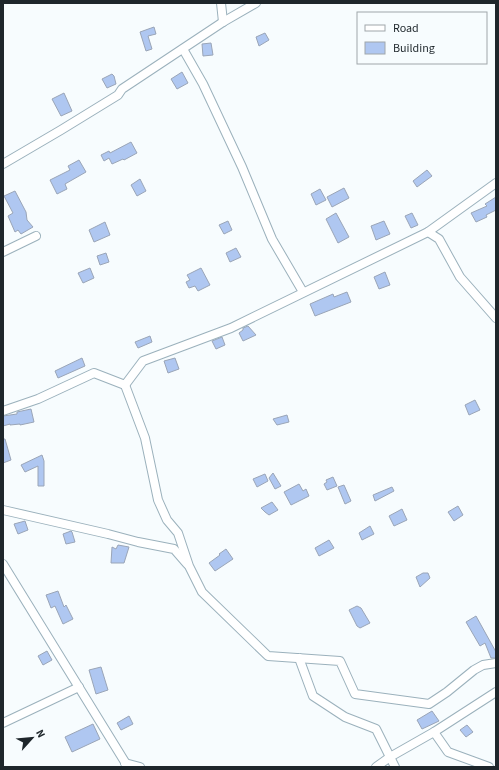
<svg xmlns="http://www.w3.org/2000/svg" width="499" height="770" font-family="'Source Sans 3',sans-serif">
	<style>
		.building { fill: #afc7f1; stroke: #9aa5b7 }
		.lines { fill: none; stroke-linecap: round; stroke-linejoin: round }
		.street-casing { stroke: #9bb1bc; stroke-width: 10 }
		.street { stroke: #fff; stroke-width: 8 }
	</style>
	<rect width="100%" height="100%" fill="#f7fcfe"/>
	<g class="building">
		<polygon points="154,27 156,34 148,36 152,49 146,51 140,32"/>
		<polygon points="265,33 269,40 259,46 256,37"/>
		<polygon points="211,43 213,55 203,56 202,44"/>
		<polygon points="182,72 188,83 177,89 171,79"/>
		<polygon points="112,74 114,76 116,84 107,88 102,79"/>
		<polygon points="64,93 72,111 61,116 52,99"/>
		<polygon points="131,142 137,153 124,160 123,159 112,164 109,158 104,161 101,155 109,151 110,153"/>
		<polygon points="79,160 86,172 65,184 67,189 57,194 50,180 70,170 68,166"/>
		<polygon points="427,170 432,176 417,187 413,181"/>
		<polygon points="140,179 146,191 137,196 131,185"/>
		<polygon points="344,188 349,198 332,207 327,197"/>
		<polygon points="320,189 326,200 316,205 311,194"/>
		<polygon points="15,191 26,212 27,220 33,227 21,234 18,230 15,232 8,216 13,213 4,196"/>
		<polygon points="496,197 496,210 486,215 487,217 476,222 471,213 487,206 485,204"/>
		<polygon points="336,213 349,237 338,243 326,219"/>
		<polygon points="412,213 418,225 411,228 405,216"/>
		<polygon points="228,221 232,230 224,234 219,225"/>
		<polygon points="384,221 390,234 376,240 371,226"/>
		<polygon points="105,222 110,235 94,242 89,230"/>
		<polygon points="236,248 241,257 230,262 226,253"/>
		<polygon points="106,253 109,262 100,265 97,256"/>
		<polygon points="90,268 94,278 83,283 78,273"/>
		<polygon points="201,268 210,285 198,291 195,286 189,288 186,282 190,280 187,275"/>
		<polygon points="385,272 390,285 379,289 374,277"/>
		<polygon points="347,292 351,302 315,316 310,304 333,294 334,297"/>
		<polygon points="248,326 256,335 243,341 239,333 243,330 243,328"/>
		<polygon points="150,336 152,342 138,348 135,342"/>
		<polygon points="222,337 225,345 216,349 212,341"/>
		<polygon points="82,358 85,366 58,378 55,371"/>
		<polygon points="175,358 179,369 168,373 164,361"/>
		<polygon points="475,400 480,410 469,415 465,405"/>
		<polygon points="31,409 34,422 20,425 20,424 10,425 10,424 3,426 3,416 17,414 17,412"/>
		<polygon points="287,415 289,422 277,425 273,419"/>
		<polygon points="3,439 5,439 11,460 3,463"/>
		<polygon points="42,455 44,461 44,486 38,486 38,466 25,472 21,465"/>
		<polygon points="273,473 281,486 275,489 269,478"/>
		<polygon points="265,474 268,481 257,487 253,479"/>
		<polygon points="333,477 337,486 327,490 324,484 327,482 326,480"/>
		<polygon points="299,484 303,491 306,489 309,496 291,505 284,492"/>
		<polygon points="344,485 351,501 345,504 338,487"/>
		<polygon points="392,487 394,491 375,501 373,495"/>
		<polygon points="272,502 278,510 269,515 265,512 261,508"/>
		<polygon points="458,506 463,515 454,521 448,512"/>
		<polygon points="402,509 407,520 394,526 389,516"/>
		<polygon points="25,521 28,530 18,534 14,524"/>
		<polygon points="370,526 374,534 362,540 359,533"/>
		<polygon points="71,531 72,532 75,542 66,544 63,534"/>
		<polygon points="329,540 334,548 319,556 315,548"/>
		<polygon points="118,545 129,547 124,563 111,563 112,547 116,549"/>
		<polygon points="226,549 233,559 215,571 209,563 220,555 219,554"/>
		<polygon points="423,573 428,573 430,578 420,587 416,577"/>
		<polygon points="58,591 64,607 66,605 73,619 63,624 55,606 51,608 46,595"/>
		<polygon points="357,606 361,608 370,623 360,628 357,626 349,610"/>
		<polygon points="476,616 496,652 496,658 491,658 485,643 480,646 466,622"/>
		<polygon points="47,651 52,660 43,665 38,656"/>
		<polygon points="101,667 108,690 96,694 89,670"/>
		<polygon points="432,711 439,721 422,729 417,720"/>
		<polygon points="129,716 133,724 121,730 117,723"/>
		<polygon points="93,724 100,739 72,752 65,737"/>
		<polygon points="467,725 473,732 466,737 460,730"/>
	</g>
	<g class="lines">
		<defs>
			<g id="street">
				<polyline points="221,3 223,22"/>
				<polyline points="183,49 203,84 242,167 272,239 303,292"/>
				<polyline points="3,164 61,130 118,95 122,89 223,22 256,3"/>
				<polyline points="496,183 428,232 439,239 460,277 496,318"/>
				<polyline points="3,252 36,236"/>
				<polyline points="125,385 145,438 158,500 167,520 178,533 189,566 202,592 268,656 340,661 355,694 429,704 447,692 474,670 483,665 496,663"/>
				<polyline points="3,411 38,399 94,373 125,385 143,361 231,328 428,232"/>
				<polyline points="3,510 108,534 138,542 174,549 187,564"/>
				<polyline points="3,564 128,767"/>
				<polyline points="299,658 313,696 345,717 376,729 395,767"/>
				<polyline points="3,723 79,687"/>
				<polyline points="434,732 448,752 489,767"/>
				<polyline points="125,763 140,767"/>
				<polyline points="376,767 390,757 434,732 496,692"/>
			</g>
		</defs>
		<use href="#street" class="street-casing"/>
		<use href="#street" class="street"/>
	</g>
	<rect width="499" height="770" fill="none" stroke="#1e262b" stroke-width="8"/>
	<rect x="357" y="12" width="130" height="52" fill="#f7fcfe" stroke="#a0a6aa"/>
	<rect x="365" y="25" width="20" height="6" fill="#ffffff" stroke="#a0a6aa"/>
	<text x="393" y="32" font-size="12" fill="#1e262b">Road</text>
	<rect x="365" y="42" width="20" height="12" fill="#afc7f1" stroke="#a0a6aa"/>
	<text x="393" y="52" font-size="12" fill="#1e262b">Building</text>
	<g transform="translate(32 738) rotate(63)" stroke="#f7fcfe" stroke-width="3" paint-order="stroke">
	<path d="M0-3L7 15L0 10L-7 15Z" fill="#1e262b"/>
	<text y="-6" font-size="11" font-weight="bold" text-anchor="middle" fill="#1e262b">N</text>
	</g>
</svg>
